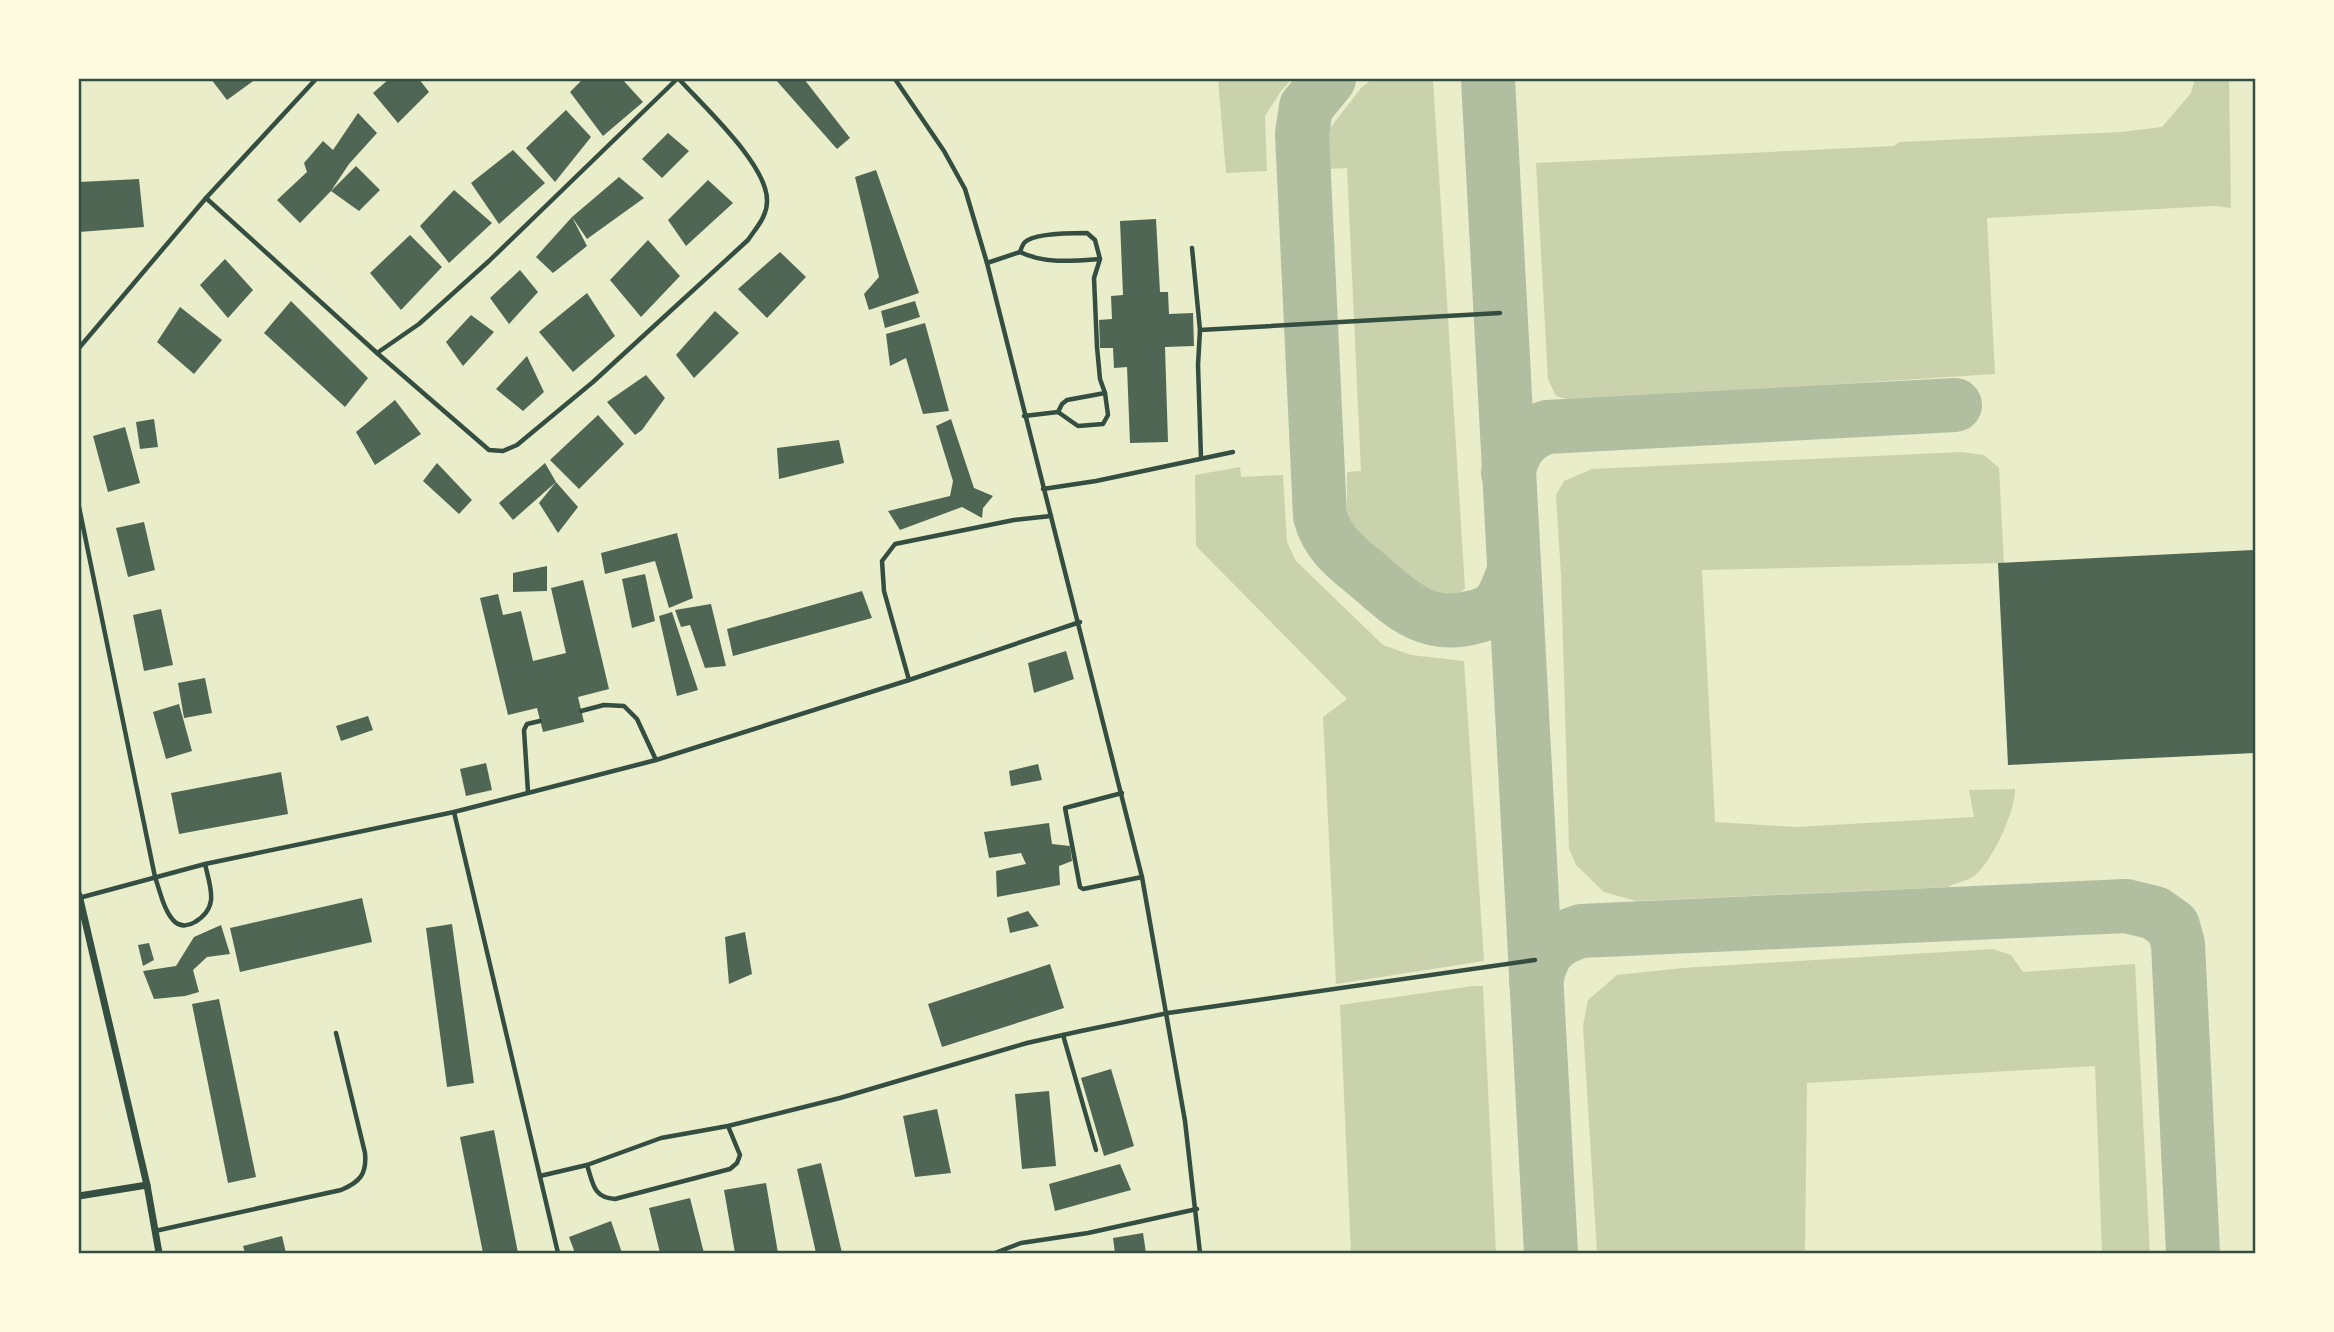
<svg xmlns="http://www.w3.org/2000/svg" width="2334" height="1332" font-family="'Titillium Web',sans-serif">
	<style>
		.green { fill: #cad2ad }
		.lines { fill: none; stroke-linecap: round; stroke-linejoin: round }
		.taxiway { stroke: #b2bea0; stroke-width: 54 }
		.building { fill: #4f6655 }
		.service { stroke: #344e41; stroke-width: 4.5 }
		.minor { stroke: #344e41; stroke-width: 7 }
		.neatline { fill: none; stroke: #344e41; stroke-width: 2.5 }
	</style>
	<rect width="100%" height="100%" fill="#e9edc9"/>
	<g class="green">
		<polygon points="1218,79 1292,79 1281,91 1265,116 1267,171 1226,173"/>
		<path d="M1372,79H1433L1465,589L1452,598C1411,590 1379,562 1347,537V472L1361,471L1347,168L1328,169L1327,132L1361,88Z"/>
		<polygon points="2195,79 2229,79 2231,208 2214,206 1987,218 1995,374 1574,401 1556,396 1548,379 1536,163 1894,146 1899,142 2121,132 2162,127 2191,93"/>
		<path d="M1961,452L1984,455L1999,468L2004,563L1702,570L1715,822L1797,827L1974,817L1969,790L2015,789C2016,810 1991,864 1974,876C1967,881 1956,883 1948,887L1636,901L1604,892L1576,865L1569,849L1561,575L1556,495L1564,481L1592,469Z"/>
		<polygon points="1240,467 1241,477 1283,475 1287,542 1296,561 1383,645 1411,655 1464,661 1484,961 1336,984 1323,717 1347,699 1196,546 1195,475"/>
		<polygon points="1993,949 2011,955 2023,972 2135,964 2150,1253 2102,1253 2095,1066 1807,1083 1805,1253 1597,1253 1583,1026 1588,1000 1617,975 1683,968"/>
		<polygon points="1473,986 1483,986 1496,1253 1351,1253 1340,1005"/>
	</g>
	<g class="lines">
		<g class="taxiway">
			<path d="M1329,79L1306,107L1302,134L1320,516C1327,544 1348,559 1370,577C1402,605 1428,630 1474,617C1484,615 1495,610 1501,601C1507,592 1510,581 1514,571"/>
			<polyline points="1488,79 1551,1253"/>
			<path d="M1508,473C1514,449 1523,435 1547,427L1955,405"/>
			<path d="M1536,981C1543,950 1551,941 1581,931L2126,906L2155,913L2173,926L2178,944L2193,1253"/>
		</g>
	</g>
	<g class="building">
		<polygon points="211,79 256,79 227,100"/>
		<polygon points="389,79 419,79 429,92 398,123 373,93"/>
		<polygon points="583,79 622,79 643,102 603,136 570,92"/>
		<polygon points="775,79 804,79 850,138 837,149"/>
		<polygon points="566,110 591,137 555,182 526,148"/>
		<polygon points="358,113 377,133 349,164 331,191 300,223 277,200 307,172 304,163 323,141 333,150"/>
		<polygon points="668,133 689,151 662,178 642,159"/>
		<polygon points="513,150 545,183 499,224 471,183"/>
		<polygon points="356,166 380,190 359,211 331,191"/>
		<polygon points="876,170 919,293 869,310 864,294 879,277 855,177"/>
		<polygon points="619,177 644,198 587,239 572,217 587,246 553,273 536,257 572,217"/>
		<polygon points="139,179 144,227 79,232 79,182"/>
		<polygon points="708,180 733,203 686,246 668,220"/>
		<polygon points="454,190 492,223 449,263 420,226"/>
		<polygon points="1156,219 1160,292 1168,292 1169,314 1193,313 1194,346 1165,347 1168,442 1130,443 1127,367 1114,368 1113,348 1100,348 1099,320 1112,319 1111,296 1123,295 1120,221"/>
		<polygon points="410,235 442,267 401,310 370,273"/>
		<polygon points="648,240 680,276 641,317 610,280"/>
		<polygon points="780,252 806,277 767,318 738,289"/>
		<polygon points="225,259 253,290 228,318 200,285"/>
		<polygon points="520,270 538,292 509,324 490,298"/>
		<polygon points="587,293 615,336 573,372 539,332"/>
		<polygon points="291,301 368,378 345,407 264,333"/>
		<polygon points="915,301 920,317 885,328 881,311"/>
		<polygon points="180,307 222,340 194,374 157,342"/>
		<polygon points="715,311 739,333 694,378 676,355"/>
		<polygon points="471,315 494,332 463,366 446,342"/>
		<polygon points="925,323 949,411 923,414 906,358 890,366 886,334"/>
		<polygon points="527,356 544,392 523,411 496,389"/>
		<polygon points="646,375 665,398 642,430 635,435 607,402"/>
		<polygon points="395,400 421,434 375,465 356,432"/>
		<polygon points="598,415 624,444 579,489 550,460"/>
		<polygon points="154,419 158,447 140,449 136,422"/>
		<polygon points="951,419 974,488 993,496 983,508 982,518 962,507 900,530 888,511 950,496 953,481 936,426"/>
		<polygon points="125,427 140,483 108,492 93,436"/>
		<polygon points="839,440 844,463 779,479 777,448"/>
		<polygon points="437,463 472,500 459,514 423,481"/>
		<polygon points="545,463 556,482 513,520 499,503"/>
		<polygon points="556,482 578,507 558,533 539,503"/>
		<polygon points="144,522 155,570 128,577 116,528"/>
		<polygon points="677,533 693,598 669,608 655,561 605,574 601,553"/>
		<polygon points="2253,550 2255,753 2008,765 1998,563"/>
		<polygon points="547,566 547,591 513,592 513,573"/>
		<polygon points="645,574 655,621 632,628 622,579"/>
		<polygon points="583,580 609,689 578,697 584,722 543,732 537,708 508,715 480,598 498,594 503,615 521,611 533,661 566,653 551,588"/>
		<polygon points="862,591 872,618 733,656 727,629"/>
		<polygon points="711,604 726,666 705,668 690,625 681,627 675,610"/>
		<polygon points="161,609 173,665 144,671 133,615"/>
		<polygon points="672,612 698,690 677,696 659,616"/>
		<polygon points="1066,651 1074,679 1034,693 1028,663"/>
		<polygon points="205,678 212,713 184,718 178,683"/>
		<polygon points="179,704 192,751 166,759 153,712"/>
		<polygon points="368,716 373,730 341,741 336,726"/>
		<polygon points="486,763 492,790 466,796 460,769"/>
		<polygon points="1038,764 1042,780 1011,786 1009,771"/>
		<polygon points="281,772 288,814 179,834 171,793"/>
		<polygon points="1049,823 1052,844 1070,846 1072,861 1059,866 1060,885 997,897 996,871 1026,864 1021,853 989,858 984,832"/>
		<polygon points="362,898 372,942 240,972 230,928"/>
		<polygon points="1028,911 1039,926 1010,933 1007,918"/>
		<polygon points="452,924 474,1083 447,1087 426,928"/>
		<polygon points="221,925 230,954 207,957 193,970 199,992 185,996 154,999 143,971 176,966 194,937"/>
		<polygon points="745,932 752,974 729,984 725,937"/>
		<polygon points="149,943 154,960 143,966 138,945"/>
		<polygon points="1050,964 1064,1008 942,1047 928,1004"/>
		<polygon points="219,999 256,1177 228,1183 192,1004"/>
		<polygon points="1111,1069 1134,1146 1104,1156 1081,1078"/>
		<polygon points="1049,1091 1056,1166 1022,1169 1015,1094"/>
		<polygon points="937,1109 951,1173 915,1177 903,1116"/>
		<polygon points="494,1130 518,1253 483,1253 460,1137"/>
		<polygon points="821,1163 842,1253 816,1253 797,1169"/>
		<polygon points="1120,1164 1131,1190 1055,1211 1049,1184"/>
		<polygon points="766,1183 778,1253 735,1253 724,1190"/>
		<polygon points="690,1198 704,1253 660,1253 649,1208"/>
		<polygon points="611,1221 622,1253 575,1253 569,1237"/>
		<polygon points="1143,1233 1146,1253 1115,1253 1113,1238"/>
		<polygon points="282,1236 286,1253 245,1253 243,1246"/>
	</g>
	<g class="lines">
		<g class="service">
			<polyline points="895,79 944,151 965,189 987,263 1142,877 1185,1121 1200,1253"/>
			<path d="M206,198L377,353L489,450L503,451L517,445L593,382L748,240C756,228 767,217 767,201C768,165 703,106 679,79"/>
			<polyline points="1192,248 1200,330 1198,365 1201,458"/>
			<path d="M1020,252C1021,249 1023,244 1025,242C1034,233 1074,233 1087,233L1095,240L1100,259L1094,278L1097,347L1100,379L1105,393L1108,415L1103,424L1078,426L1058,412L1024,416"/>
			<path d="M987,263L1020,252C1044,264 1074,261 1100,259"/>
			<polyline points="1200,330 1500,313"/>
			<polyline points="79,348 206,198 316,79"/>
			<polyline points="377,353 419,324 489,261 677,79"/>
			<polyline points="1058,412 1062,404 1067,400 1105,393"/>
			<polyline points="1043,489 1096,481 1233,452"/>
			<path d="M79,507L155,877C160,891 164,912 175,922C181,927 189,926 195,922C220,907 210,887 205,864"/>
			<polyline points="909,680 884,591 882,561 895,544 1014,520 1051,516"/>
			<polyline points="581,711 604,705 624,706 637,719 656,760"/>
			<polyline points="528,792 524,730 527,724 540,721"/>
			<polyline points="1122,793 1065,808 1080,887 1083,889 1142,877"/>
			<polyline points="454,812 558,1253"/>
			<polyline points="79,898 205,864 454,812 656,760 909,680 1080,622"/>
			<polyline points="1063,1035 1096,1150"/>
			<path d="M587,1165C593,1183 593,1198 615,1199L730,1169L737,1163L740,1155L728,1126"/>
			<polyline points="540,1176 587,1165 661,1138 728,1126 840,1098 1027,1043 1081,1031 1168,1013 1535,960"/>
			<path d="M155,1231L341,1190C360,1182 367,1174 365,1153L336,1033"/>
			<polyline points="995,1253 1021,1243 1088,1233 1197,1209"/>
		</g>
		<g class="minor">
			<polyline points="79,895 147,1185 159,1253"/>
			<polyline points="79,1196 147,1185"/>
		</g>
	</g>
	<rect width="2334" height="1332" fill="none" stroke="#fefae0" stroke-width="161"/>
	<rect x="80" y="80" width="2174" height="1172" class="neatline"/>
</svg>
